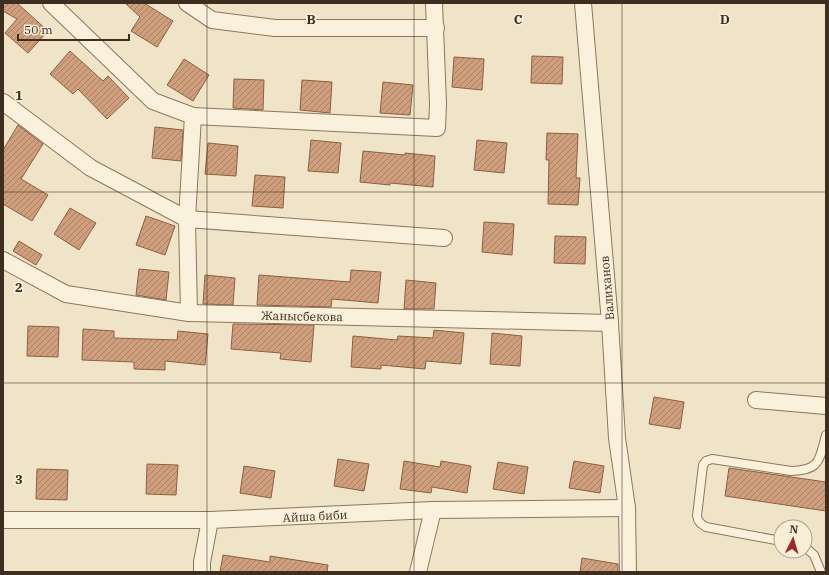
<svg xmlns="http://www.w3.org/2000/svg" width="829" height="575" font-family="'IBM Plex Serif',serif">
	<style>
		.building { fill: url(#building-hatch); stroke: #8d5f41 }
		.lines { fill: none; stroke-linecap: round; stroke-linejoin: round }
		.lane-casing { stroke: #8d765c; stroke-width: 10 }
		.street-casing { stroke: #8d765c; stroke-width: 18 }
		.lane { stroke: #faf1dc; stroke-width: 8 }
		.street { stroke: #faf1dc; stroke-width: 16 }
		.grid { fill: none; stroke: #3d2e20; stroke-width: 1; stroke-opacity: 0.55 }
		.labels { text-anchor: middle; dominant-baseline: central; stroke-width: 3.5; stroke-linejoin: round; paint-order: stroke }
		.street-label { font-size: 12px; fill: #3d2e20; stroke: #f7eed8 }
		.grid-label { font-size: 13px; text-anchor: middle; font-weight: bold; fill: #3d2e20; stroke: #f7eed8; stroke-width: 3.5; stroke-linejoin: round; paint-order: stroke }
	</style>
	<defs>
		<pattern id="building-hatch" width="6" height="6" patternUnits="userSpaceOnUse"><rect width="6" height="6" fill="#cf9f7d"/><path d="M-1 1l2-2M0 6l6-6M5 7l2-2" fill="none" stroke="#a98266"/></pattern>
	</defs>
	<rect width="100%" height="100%" fill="#f0e4c8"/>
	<g class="building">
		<polygon points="3,3 17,3 48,31 28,53 5,33 17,19 3,11"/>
		<polygon points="125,3 144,3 173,21 157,47 131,31 140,17"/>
		<polygon points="70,51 103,81 108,76 129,98 107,119 78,89 73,94 50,74"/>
		<polygon points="532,56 563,57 562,84 531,83"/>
		<polygon points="454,57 484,59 482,90 452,87"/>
		<polygon points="184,59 209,75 193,101 167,85"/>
		<polygon points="234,79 264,80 263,110 233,108"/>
		<polygon points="302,80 332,82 330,113 300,110"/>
		<polygon points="383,82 413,85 410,115 380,113"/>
		<polygon points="18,125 43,144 21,179 48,195 32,221 3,204 3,150"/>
		<polygon points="155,127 183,130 181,161 152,158"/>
		<polygon points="547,133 578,134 576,178 580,178 578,205 548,204 549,160 546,160"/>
		<polygon points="311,140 341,143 338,173 308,171"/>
		<polygon points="477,140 507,143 504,173 474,170"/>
		<polygon points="208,143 238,146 236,176 205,174"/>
		<polygon points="363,151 405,155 405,153 435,156 433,187 390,183 390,185 360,182"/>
		<polygon points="255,175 285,177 283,208 252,206"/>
		<polygon points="70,208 96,223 79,250 54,234"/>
		<polygon points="146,216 175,226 165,255 136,245"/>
		<polygon points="484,222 514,224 512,255 482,252"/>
		<polygon points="555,236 586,237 585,264 554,263"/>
		<polygon points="19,241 42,255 36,265 13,251"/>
		<polygon points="139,269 169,272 166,300 136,295"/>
		<polygon points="351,270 381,272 378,303 332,299 331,307 257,305 259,275 350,282"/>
		<polygon points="205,275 235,278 233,305 203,304"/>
		<polygon points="406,280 436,283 434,309 404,309"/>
		<polygon points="233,324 314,325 311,362 280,359 281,353 231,349"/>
		<polygon points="28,326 59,327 58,357 27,356"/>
		<polygon points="83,329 114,331 114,338 177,340 178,331 208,334 205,365 165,361 165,370 134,369 134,362 82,360"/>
		<polygon points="434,330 464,333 461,364 426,361 425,369 381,365 381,369 351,367 353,336 397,340 398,336 433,338"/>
		<polygon points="492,333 522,336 520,366 490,364"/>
		<polygon points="654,397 684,402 680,429 649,424"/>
		<polygon points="338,459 369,464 364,491 334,486"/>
		<polygon points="404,461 440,467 441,461 471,466 467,493 432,487 431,493 400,489"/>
		<polygon points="574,461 604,466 600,493 569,488"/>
		<polygon points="498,462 528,467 524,494 493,489"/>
		<polygon points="147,464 178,465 176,495 146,494"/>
		<polygon points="244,466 275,471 271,498 240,493"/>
		<polygon points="729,468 826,482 826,511 725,496"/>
		<polygon points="37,469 68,470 67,500 36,499"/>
		<polygon points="223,555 270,562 270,556 328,565 327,572 220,572"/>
		<polygon points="582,558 618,564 618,572 580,572"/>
	</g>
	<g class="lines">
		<defs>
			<g id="lane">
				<path d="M781,541L706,527C701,524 698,522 697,516L703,465L706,461L712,459L791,471C821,470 819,460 826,435"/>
				<polyline points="805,547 814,555 821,572"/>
			</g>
			<g id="street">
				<polyline points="51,3 153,101 193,116 437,128 438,104 434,3"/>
				<polyline points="187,3 212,20 275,28 436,28"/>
				<polyline points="583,3 610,323 617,438 627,508 628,572"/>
				<polyline points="3,102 91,168 187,219 444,238"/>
				<polyline points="3,260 66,294 189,313 610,323"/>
				<polyline points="189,313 187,219 193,116"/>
				<polyline points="756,400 826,406"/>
				<polyline points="3,520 210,520 433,510 627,508"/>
				<polyline points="202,572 202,562 210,520"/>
				<polyline points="418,572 433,510"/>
			</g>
		</defs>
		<use href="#lane" class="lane-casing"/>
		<use href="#street" class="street-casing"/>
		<use href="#lane" class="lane"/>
		<use href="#street" class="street"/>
	</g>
	<path class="grid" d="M207,3V572M414,3V572M622,3V572M3,192H826M3,383H826"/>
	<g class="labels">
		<g class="street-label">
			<text transform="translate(607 288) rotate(-95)">Валиханов</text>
			<text transform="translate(302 316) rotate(1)">Жанысбекова</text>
			<text transform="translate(315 516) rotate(-3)">Айша биби</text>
		</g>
	</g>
	<g class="grid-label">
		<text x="311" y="24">B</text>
		<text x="518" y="24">C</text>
		<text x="725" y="24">D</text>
		<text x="19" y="100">1</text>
		<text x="19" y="292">2</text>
		<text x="19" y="484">3</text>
	</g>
	<rect width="829" height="575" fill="none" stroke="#3d2e20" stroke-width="8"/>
	<g transform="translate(793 539) rotate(5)"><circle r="19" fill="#f7eed8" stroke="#ada18e"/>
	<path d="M0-3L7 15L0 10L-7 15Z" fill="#9e2a2b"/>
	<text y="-6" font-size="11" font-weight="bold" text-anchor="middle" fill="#3d2e20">N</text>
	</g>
	<path d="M18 34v6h111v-6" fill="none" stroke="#3d2e20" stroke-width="2"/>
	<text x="24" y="34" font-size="12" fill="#3d2e20" stroke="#f7eed8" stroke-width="3" paint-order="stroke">50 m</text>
</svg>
